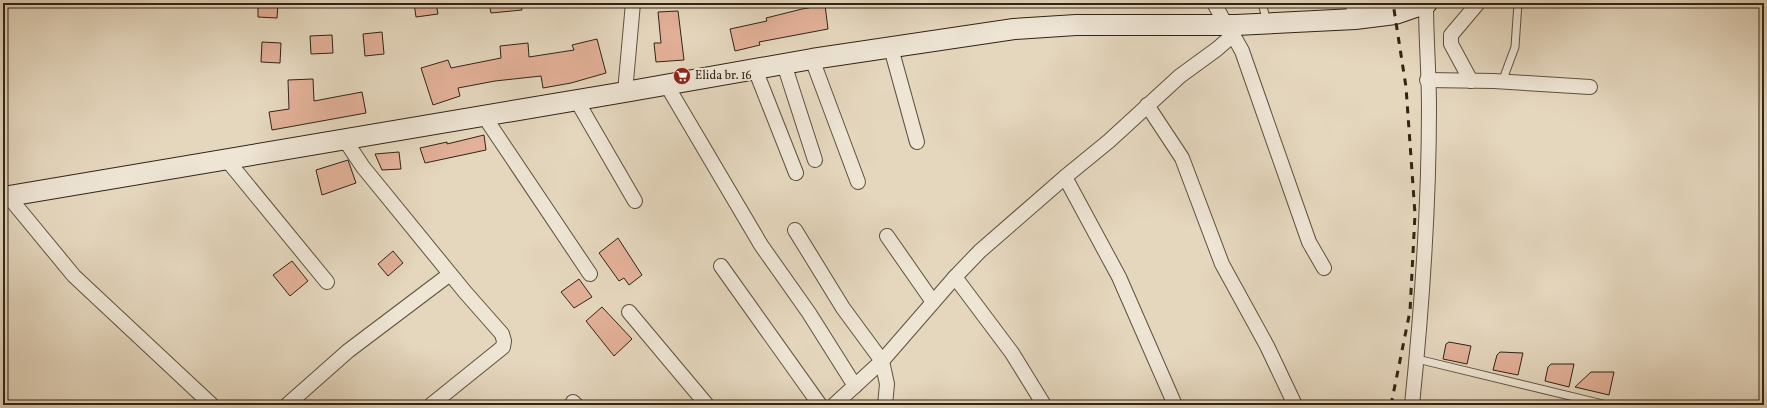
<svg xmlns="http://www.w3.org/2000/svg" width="1767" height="408" font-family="Vollkorn,serif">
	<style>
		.building { fill: #e3b199; stroke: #312415 }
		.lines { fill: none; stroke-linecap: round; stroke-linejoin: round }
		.service-casing { stroke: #5e513f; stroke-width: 9 }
		.minor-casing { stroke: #5e513f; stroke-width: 16 }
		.secondary-casing { stroke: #312415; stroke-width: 22 }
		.service { stroke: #eee5d5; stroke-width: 7 }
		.minor { stroke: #eee5d5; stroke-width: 14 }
		.secondary { stroke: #eee5d5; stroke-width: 20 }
		.rail { stroke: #312415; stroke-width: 3; stroke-dasharray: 7 7; stroke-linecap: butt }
		.labels { text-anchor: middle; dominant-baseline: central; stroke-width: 4; stroke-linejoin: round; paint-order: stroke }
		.poi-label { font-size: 12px; fill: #312415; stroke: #eee5d5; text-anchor: start }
	</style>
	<rect width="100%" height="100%" fill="#e5d7be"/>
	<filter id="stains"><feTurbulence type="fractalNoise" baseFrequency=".005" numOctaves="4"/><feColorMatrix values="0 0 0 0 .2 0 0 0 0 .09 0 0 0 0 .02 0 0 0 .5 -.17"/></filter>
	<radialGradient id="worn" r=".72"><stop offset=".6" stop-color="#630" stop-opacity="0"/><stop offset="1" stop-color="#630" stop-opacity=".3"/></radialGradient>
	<g class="building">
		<polygon points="258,3 278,3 277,18 258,17"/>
		<polygon points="414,3 436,3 438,14 416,17"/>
		<polygon points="489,3 521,3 522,10 491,13"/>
		<polygon points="825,5 828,29 759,42 760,45 735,51 730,29 767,21 766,18 802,9"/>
		<polygon points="678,11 684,60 656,62 654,43 661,43 658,12"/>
		<polygon points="382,32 384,54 365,56 363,34"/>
		<polygon points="332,35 333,53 311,54 310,36"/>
		<polygon points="597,39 606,73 571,83 543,88 541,76 495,81 458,88 460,96 433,105 421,68 448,60 451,68 501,58 500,46 528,43 529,57 574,50 572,45"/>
		<polygon points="262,42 281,43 280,63 261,62"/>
		<polygon points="313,79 314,101 362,92 366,113 272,130 269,112 289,109 288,80"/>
		<polygon points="484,135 486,150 425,163 420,148 447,142 447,144"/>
		<polygon points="399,152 401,169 382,170 375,154"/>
		<polygon points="348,160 356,183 322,195 316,170"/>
		<polygon points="618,238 642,275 629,285 624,278 619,281 599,253"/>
		<polygon points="393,251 403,263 388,276 378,264"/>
		<polygon points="292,261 308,281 290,296 273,275"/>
		<polygon points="579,279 592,297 574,308 561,292"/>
		<polygon points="602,307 632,339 614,356 586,321"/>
		<polygon points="1449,342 1471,346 1467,364 1443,359 1446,344"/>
		<polygon points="1500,352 1523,353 1518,375 1493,370 1497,355"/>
		<polygon points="1551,364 1574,364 1569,387 1545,381 1548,367"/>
		<polygon points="1591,372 1614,372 1609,395 1575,387"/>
	</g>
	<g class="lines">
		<defs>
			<g id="service">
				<polyline points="1262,3 1267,22"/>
				<polyline points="1502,82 1515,47 1518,3"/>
				<polyline points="1417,359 1607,405"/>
			</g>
			<g id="minor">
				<polyline points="1214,3 1226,25"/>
				<polyline points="1353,3 1355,19"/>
				<polyline points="1233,35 1242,51 1309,242 1324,268"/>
				<polyline points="891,48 917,142"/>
				<polyline points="812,59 858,182"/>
				<polyline points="784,64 815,160"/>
				<polyline points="755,69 796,173"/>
				<polyline points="1427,80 1494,81 1590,87"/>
				<polyline points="1471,81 1451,44 1451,35 1478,3"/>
				<polyline points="666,84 761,245 809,313 855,386"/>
				<polyline points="625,92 633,3"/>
				<polyline points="577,101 635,201"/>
				<polyline points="1147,105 1182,158 1222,264 1267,346 1295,405"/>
				<polyline points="484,116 590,274"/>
				<polyline points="345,140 363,167 465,292 502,334 504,341 503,347 431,405"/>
				<polyline points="227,160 327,282"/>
				<polyline points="1065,177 1119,277 1175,405"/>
				<polyline points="8,196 74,276 212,405"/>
				<polyline points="795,230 843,308 882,361 834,405"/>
				<polyline points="887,236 933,302"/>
				<polyline points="721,266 820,405"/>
				<polyline points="955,277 1012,353 1044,405"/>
				<polyline points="629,312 707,405"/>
				<polyline points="573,402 576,405"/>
				<polyline points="287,405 348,351 450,274"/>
				<polyline points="885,405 887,384 882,361 955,277 980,251 1065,177 1109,141 1180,76 1217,49 1233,35 1236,25"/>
				<path d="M1412,405C1422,307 1429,206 1429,107C1429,73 1426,38 1426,4"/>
			</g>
			<polyline id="secondary" points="3,197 625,92 812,59 1014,29 1076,25 1236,25 1355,19 1395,14 1427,3"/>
		</defs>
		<use href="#service" class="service-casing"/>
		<use href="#minor" class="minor-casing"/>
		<use href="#secondary" class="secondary-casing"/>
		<use href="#service" class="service"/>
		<use href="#minor" class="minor"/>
		<use href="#secondary" class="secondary"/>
		<polyline class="rail" points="1391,405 1410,311 1415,214 1406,87 1393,3"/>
	</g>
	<defs>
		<symbol id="supermarket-disc" viewBox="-11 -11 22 22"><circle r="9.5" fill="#8f2418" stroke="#eee5d5"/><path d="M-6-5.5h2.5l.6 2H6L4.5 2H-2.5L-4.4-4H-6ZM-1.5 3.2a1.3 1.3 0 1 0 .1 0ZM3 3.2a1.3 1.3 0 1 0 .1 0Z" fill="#fff"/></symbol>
	</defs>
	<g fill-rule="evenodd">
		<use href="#supermarket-disc" x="672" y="66" width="20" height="20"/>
	</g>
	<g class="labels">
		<g class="poi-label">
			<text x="695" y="76">Elida br. 16</text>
		</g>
	</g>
	<rect width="1767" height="408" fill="none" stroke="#e5d7be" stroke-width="16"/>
	<rect x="4" y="4" width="1759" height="400" fill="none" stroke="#312415" stroke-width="2"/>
	<rect x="8" y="8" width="1751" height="392" fill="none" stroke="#312415"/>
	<rect width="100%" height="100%" filter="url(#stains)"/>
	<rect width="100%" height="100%" fill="url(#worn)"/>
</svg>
